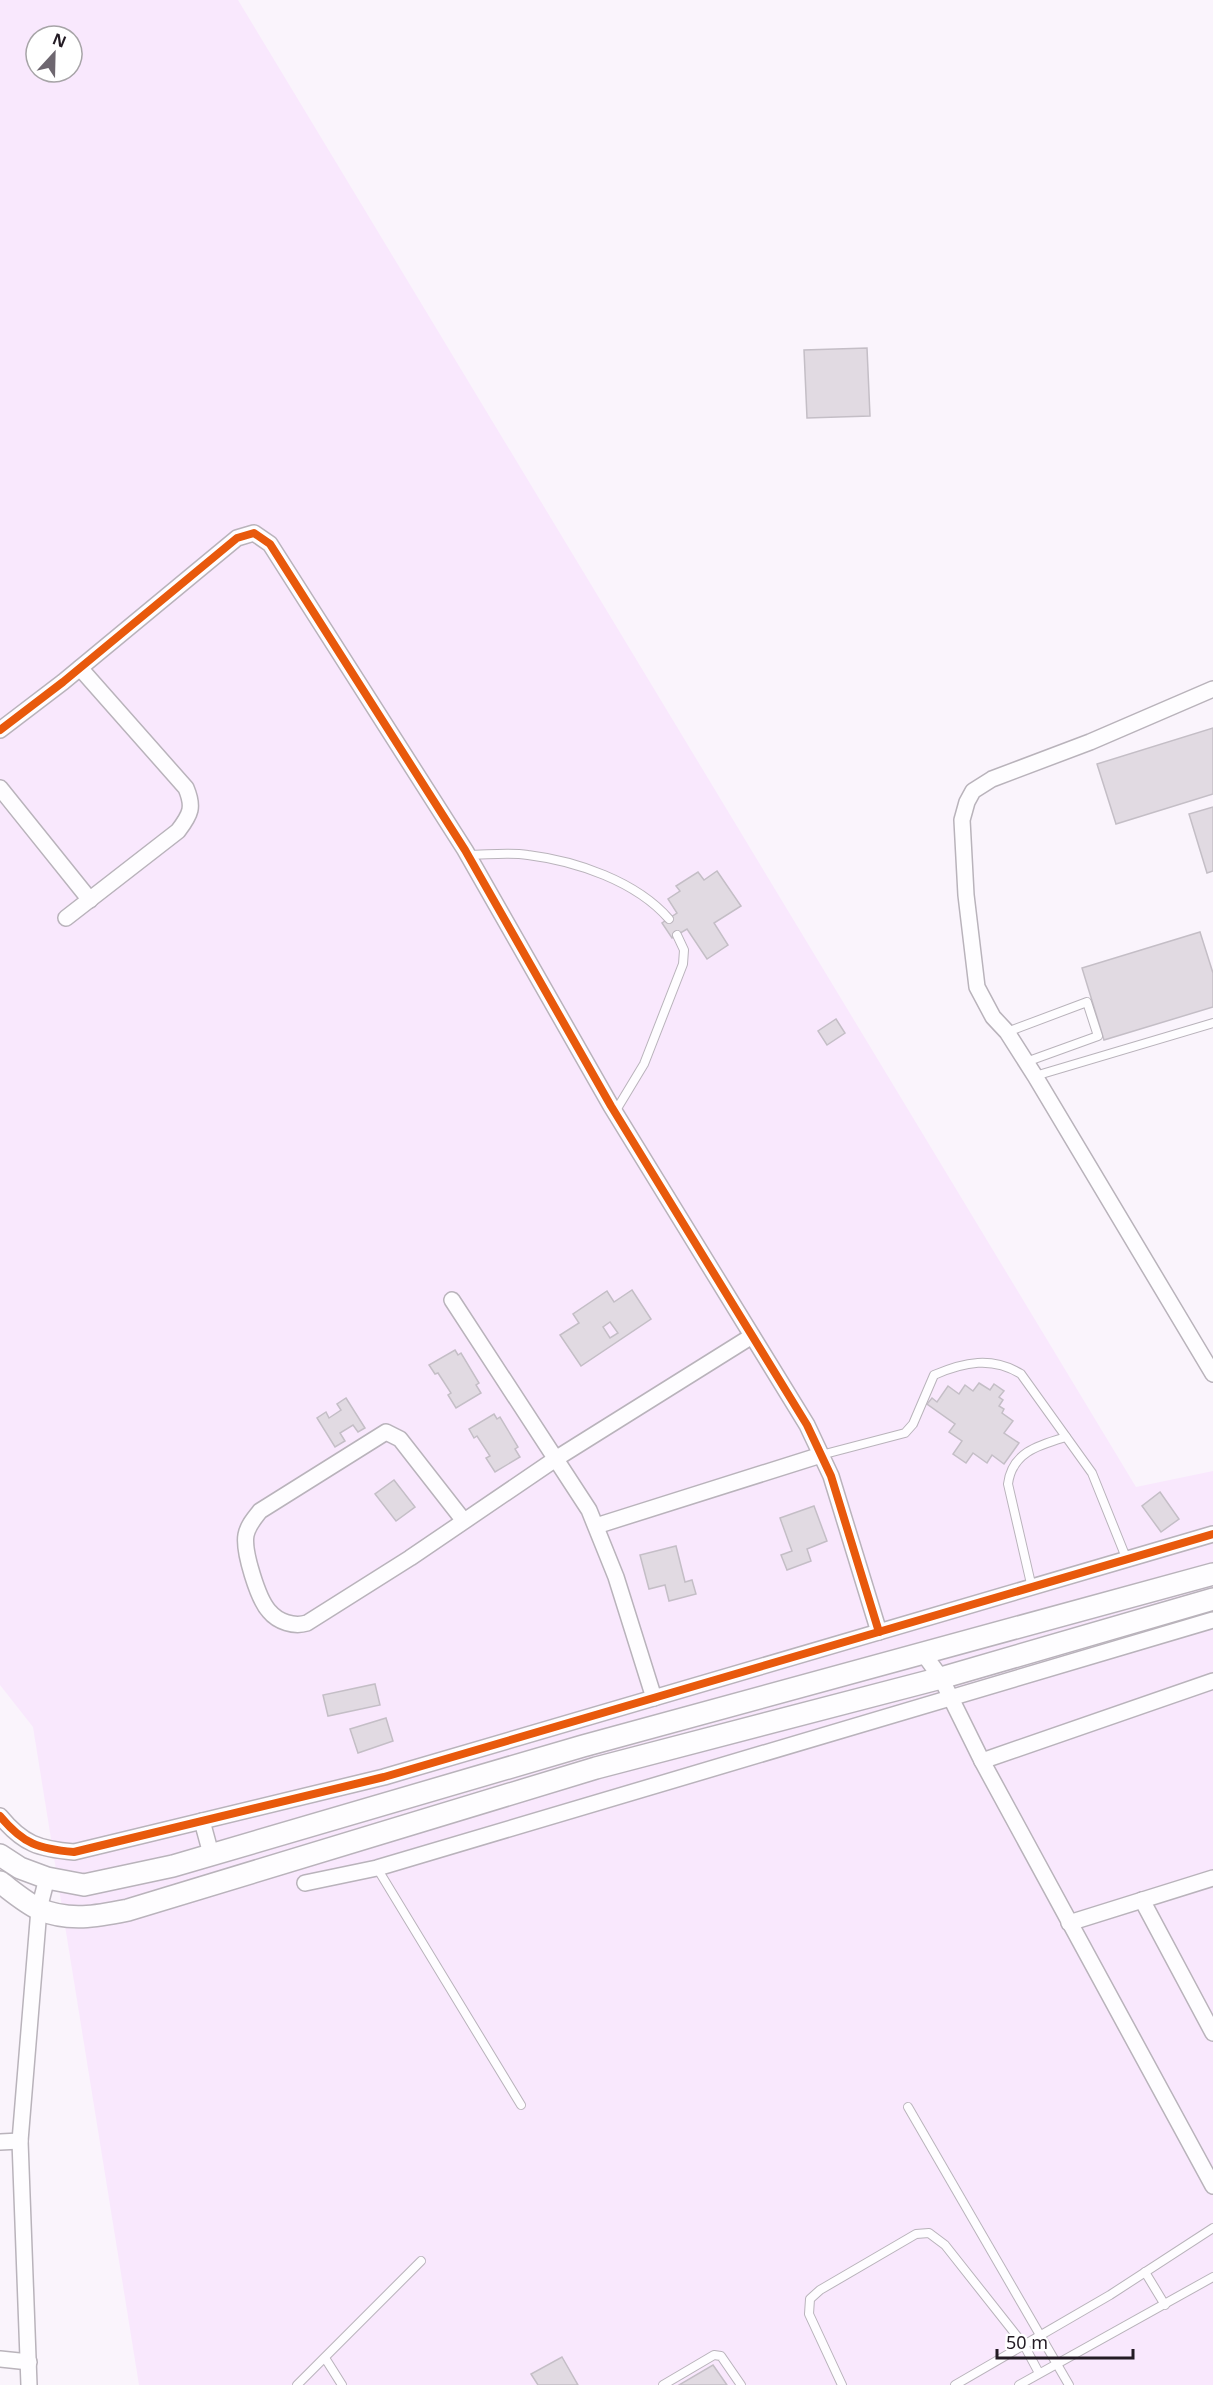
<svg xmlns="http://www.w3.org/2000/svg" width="1213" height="2385" font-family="'Noto Sans',sans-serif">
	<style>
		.built { fill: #f9e8fd; fill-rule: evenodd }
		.building { fill: #e1dae2; stroke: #c4bec6; stroke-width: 1.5; fill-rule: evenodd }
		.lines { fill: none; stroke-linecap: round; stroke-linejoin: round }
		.lane-casing { stroke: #b9b3bb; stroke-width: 10 }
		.street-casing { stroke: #b9b3bb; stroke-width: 18 }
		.secondary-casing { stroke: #b9b3bb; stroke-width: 24 }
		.lane { stroke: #fefdff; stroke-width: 8 }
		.street { stroke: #fefdff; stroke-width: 15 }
		.secondary { stroke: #fefdff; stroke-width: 21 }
		.cycleway-casing { stroke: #fff; stroke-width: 11 }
		.cycleway { stroke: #e8590c; stroke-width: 8 }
	</style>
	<rect width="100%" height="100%" fill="#faf4fc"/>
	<path class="built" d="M0,0H238L1136,1487L1213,1471V2385H139L33,1727L0,1685ZM36,36H72V72H36Z"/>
	<g class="building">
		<polygon points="867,348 870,416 807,418 804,350"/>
		<polygon points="1213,728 1213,794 1116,824 1097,764"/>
		<polygon points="1213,807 1213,871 1207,873 1189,814"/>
		<polygon points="717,871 741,906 714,923 728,945 707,959 687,929 672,938 662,923 677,913 668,899 680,891 676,886 698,872 704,880"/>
		<polygon points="1200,932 1213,973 1213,1007 1104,1040 1082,968"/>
		<polygon points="836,1019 845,1033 827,1045 818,1031"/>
		<path d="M632,1290L651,1319L581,1366L560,1335L579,1323L573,1314L607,1291L614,1302ZM610,1322L618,1333L610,1338L603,1327Z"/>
		<polygon points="455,1350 458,1355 461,1353 479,1383 476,1385 481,1393 456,1408 448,1395 451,1393 438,1373 435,1374 429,1365"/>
		<polygon points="979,1383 990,1390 994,1384 1004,1391 999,1397 1003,1400 999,1406 1004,1409 1002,1413 1013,1421 1004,1433 1019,1443 1004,1464 992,1455 987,1463 973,1453 966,1463 953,1454 962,1441 949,1432 955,1424 927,1404 932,1398 937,1402 948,1386 959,1394 965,1385 973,1391"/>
		<polygon points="346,1398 365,1428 358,1432 353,1425 340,1433 345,1441 335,1447 317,1418 326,1412 329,1418 341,1410 337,1404"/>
		<polygon points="494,1414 497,1419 500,1417 518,1447 515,1449 520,1457 495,1472 486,1458 490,1456 477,1436 474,1438 469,1429"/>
		<polygon points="394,1480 415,1507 396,1521 375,1494"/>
		<polygon points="1160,1492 1179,1519 1161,1532 1142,1506"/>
		<polygon points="814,1506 827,1541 807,1549 811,1561 787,1570 781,1555 792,1551 780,1518"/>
		<polygon points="676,1546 685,1582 692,1580 696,1594 669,1601 665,1585 649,1589 640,1555"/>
		<polygon points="375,1684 380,1705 328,1716 323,1695"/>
		<polygon points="386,1718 393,1741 358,1753 350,1729"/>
		<polygon points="562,2357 578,2385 538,2385 531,2374"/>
		<polygon points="713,2365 727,2385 679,2385"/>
	</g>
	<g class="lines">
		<defs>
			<g id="lane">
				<path d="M467,855C487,855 508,852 528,855C576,861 636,881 669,919"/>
				<polyline points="1007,1032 1087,1002 1098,1036 1026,1062"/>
				<polyline points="1035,1076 1213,1023"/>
				<polyline points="615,1112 644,1064 683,964 684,950 677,935"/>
				<path d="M821,1455L905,1433L913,1424L934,1375C964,1362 992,1356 1021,1374L1092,1473L1127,1560"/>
				<path d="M1032,1588L1008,1484C1012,1452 1039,1445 1066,1437"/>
				<polyline points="377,1868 521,2105"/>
				<polyline points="908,2107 1069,2385"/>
				<polyline points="1145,2272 1165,2305"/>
				<polyline points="325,2358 342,2385"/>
				<polyline points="297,2385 421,2261"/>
				<polyline points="663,2385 714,2355 721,2356 741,2385"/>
				<polyline points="842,2385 809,2314 810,2299 820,2290 916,2234 929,2233 945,2245 1024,2345 1039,2373"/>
				<polyline points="955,2385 1110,2295 1213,2228"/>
				<polyline points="1019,2385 1213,2277"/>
			</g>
			<g id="street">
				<polyline points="1213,689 1090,742 992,779 973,791 967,802 962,820 966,895 977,987 993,1017 1007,1032 1035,1076 1213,1374"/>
				<polyline points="0,730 63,682 237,538 254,533 270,544 465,850 611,1106 807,1425 831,1476 879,1632"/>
				<polyline points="0,788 90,900"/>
				<path d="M66,918L178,831C191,814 194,807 186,788L80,668"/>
				<polyline points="452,1300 589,1510 616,1577 654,1698"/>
				<path d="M464,1521L400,1439L386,1432L260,1511C254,1519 248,1525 246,1535C243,1551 258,1599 269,1611C278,1622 294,1627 307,1623L410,1558L557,1458L752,1336"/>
				<polyline points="596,1526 821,1455"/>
				<polyline points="923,1653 941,1678 982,1761 1213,2186"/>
				<polyline points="982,1761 1213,1681"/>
				<path d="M0,1816C23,1844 39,1849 74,1852L384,1777L1213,1534"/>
				<polyline points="202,1821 211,1854"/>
				<polyline points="305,1883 377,1868 1213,1620"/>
				<polyline points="1142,1900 1213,2033"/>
				<polyline points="1069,1923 1213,1878"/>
				<polyline points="0,2142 20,2141"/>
				<polyline points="0,2359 29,2362"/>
				<polyline points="29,2385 20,2141 39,1909 47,1878"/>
			</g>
			<g id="secondary">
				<polyline points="0,1855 20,1868 47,1878 84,1885 173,1866 583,1746 1213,1574"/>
				<path d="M0,1882C12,1891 26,1903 39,1909C69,1922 98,1916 128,1910L596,1768L941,1678L1213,1599"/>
			</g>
		</defs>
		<use href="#lane" class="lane-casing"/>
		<use href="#street" class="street-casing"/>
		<use href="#secondary" class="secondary-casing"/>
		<use href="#lane" class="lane"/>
		<use href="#street" class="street"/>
		<use href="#secondary" class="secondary"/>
		<defs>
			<g id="cycleway">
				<polyline points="0,730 63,682 237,538 254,533 270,544 465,850 611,1106 807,1425 831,1476 879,1632"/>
				<path d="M0,1816C23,1844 39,1849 74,1852L384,1777L1213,1534"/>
			</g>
		</defs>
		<use href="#cycleway" class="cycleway-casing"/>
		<use href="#cycleway" class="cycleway"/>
	</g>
	<g transform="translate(54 54) rotate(22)"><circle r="28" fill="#ffffff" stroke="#a7a4a7" stroke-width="1.5"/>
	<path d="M0-4.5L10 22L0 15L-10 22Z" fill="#6e6770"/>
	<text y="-9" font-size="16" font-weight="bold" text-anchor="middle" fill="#231b24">N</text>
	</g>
	<path d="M997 2349v9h136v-9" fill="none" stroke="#231b24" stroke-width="3"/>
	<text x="1006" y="2349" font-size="18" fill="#231b24" stroke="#ffffff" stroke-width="4.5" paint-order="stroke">50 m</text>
</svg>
